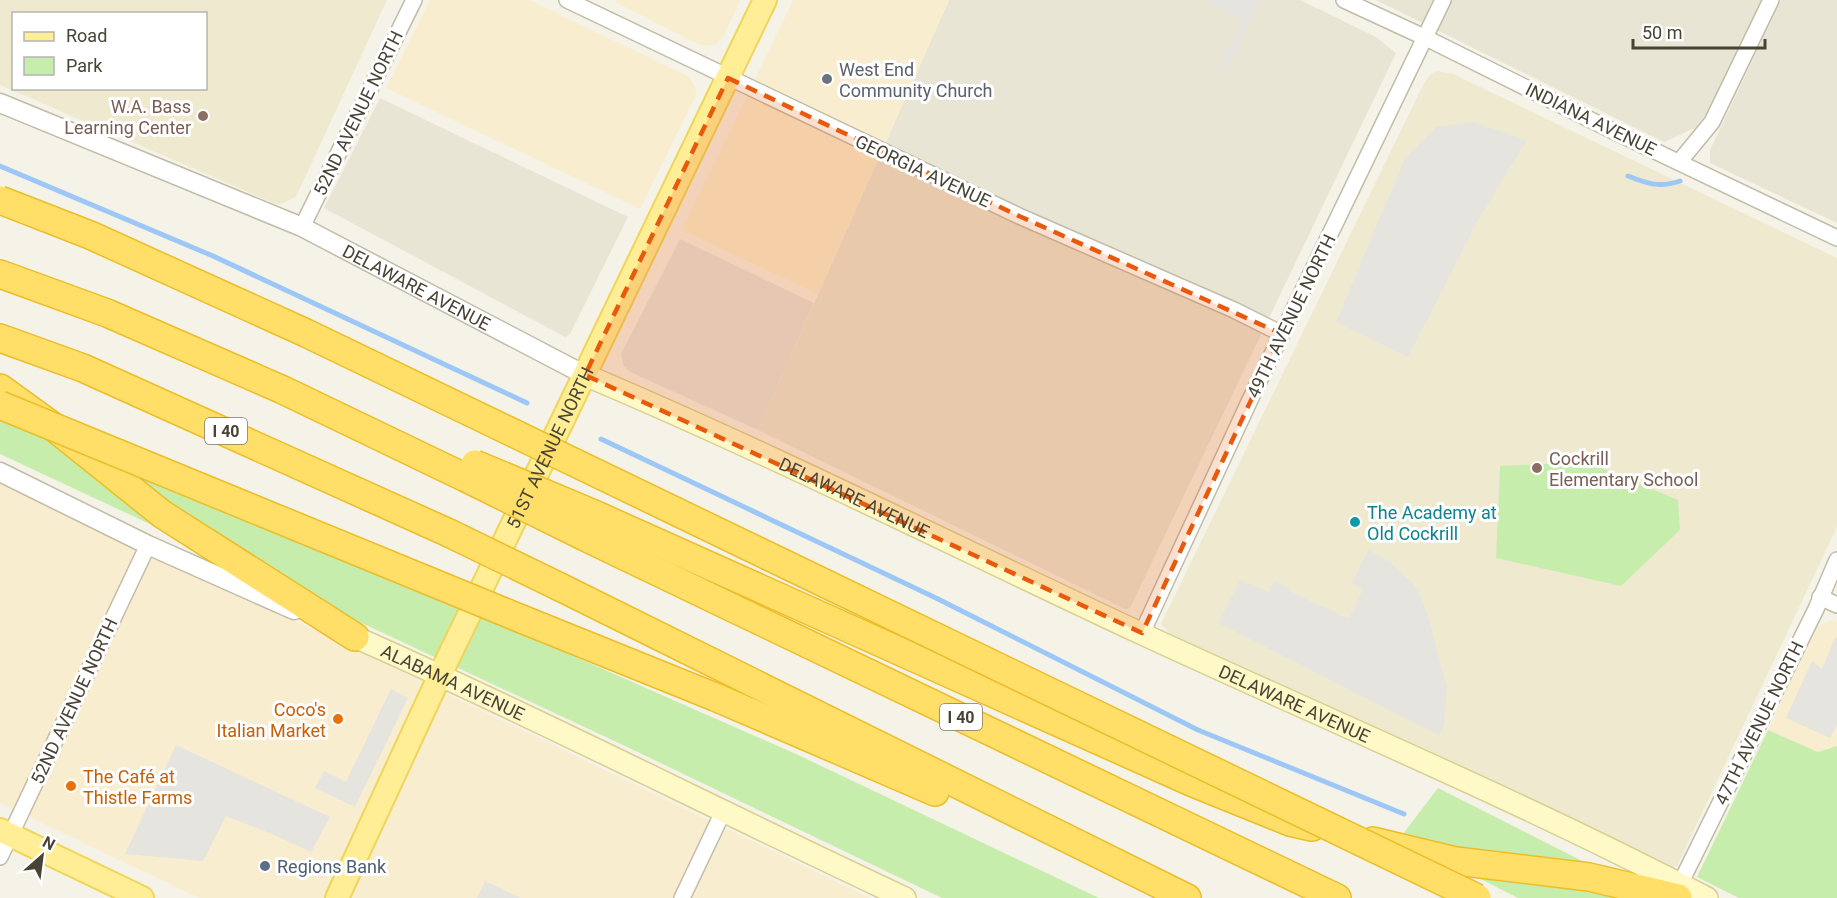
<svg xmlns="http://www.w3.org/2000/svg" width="1837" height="898" font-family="Roboto,sans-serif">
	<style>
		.residential { fill: #e9e5d4 }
		.commercial { fill: #f9edd0 }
		.industrial { fill: #e7e3db }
		.education { fill: #efeacf; fill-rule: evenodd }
		.green { fill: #c7edac }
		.parking { fill: #e6e4df }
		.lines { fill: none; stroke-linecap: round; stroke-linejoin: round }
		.stream { stroke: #9dc7f7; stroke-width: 5 }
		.minor-casing { stroke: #c1bca8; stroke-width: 18 }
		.tertiary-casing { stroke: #c1bca8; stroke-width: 21 }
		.secondary-casing { stroke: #d9cf92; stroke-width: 24 }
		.primary-casing { stroke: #efd55a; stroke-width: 26 }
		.motorway-casing { stroke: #ecbd29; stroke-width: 30 }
		.minor { stroke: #fff; stroke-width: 15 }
		.tertiary { stroke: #fff; stroke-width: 18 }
		.secondary { stroke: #fff8c7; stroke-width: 21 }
		.primary { stroke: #ffee96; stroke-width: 22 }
		.motorway { stroke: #ffdf68; stroke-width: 27 }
		.motorway-bridge-casing { stroke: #ecbd29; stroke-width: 30; stroke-linecap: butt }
		.motorway-bridge { stroke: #ffdf68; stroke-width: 27 }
		.marked { fill: #e8590c; fill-opacity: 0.2; stroke: #e8590c; stroke-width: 4.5; stroke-dasharray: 12 8; stroke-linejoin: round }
		.worship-dot { fill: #6b7280; stroke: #fff; stroke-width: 2 }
		.education-dot { fill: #8d6e63; stroke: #fff; stroke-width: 2 }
		.culture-dot { fill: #0f9aa8; stroke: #fff; stroke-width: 2 }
		.food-dot { fill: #e8710a; stroke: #fff; stroke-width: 2 }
		.service-dot { fill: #5c6f8a; stroke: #fff; stroke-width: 2 }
		.labels { text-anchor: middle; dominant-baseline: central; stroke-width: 6; stroke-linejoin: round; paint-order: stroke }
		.shield { fill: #fff; stroke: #807b72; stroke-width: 1.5 }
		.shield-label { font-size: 16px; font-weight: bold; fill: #494335 }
		.worship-label { font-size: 18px; fill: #5b616d; stroke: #fff; text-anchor: start }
		.education-label { font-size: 18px; fill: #785e54; stroke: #fff; text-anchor: end }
		.street-label { font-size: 18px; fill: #494335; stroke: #fff }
		.culture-label { font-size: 18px; fill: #0d838f; stroke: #fff; text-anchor: start }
		.food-label { font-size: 18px; fill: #c56008; stroke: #fff; text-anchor: end }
		.service-label { font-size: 18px; fill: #4e5e75; stroke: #fff; text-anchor: start }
	</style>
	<rect width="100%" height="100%" fill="#f5f2e7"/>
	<g class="residential">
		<polygon points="949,0 1300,0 1376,37 1396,53 1130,608 1125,609 758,430"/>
		<polygon points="1376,0 1765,0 1714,104 1695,128 1664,142"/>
		<polygon points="1781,0 1837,0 1837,223 1710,163 1710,150"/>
		<polygon points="380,98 628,217 570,334 565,337 324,208"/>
	</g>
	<g class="commercial">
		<polygon points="430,0 529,0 688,76 696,89 695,97 640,209 386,88"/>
		<polygon points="616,0 740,0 724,36 715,45 700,45 615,2"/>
		<polygon points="793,0 949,0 818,294 682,230"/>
		<polygon points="0,478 870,898 199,898 0,803"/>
		<polygon points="1837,620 1837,746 1818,752 1768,730 1816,628 1828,621"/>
	</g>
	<polygon class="industrial" points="680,239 814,303 758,430 630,372 623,365 621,354"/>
	<g class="education">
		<path d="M0,0H387L296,197L278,205L0,85ZM14,14H206V88H14Z"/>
		<polygon points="1437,71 1453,74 1837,258 1837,527 1677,866 1671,868 1169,633 1161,624 1423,85 1430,75"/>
	</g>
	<g class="green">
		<polygon points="0,404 796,754 1099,898 942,898 623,745 0,454"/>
		<polygon points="1587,462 1678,500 1680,530 1621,586 1496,558 1500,466"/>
		<polygon points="1768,730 1818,752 1837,746 1837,898 1739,898 1697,877"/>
		<polygon points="1438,788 1655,898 1518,898 1400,838"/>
	</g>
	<g class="parking">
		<polygon points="1204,0 1260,0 1227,69 1220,66 1242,19"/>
		<polygon points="1473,122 1527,140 1478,220 1408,357 1336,322 1405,158 1436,127"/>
		<polygon points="1368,550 1388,561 1418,588 1428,616 1447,687 1444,725 1439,735 1218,623 1240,580 1269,592 1274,581 1292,590 1291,592 1349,619 1363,589 1352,583"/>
		<polygon points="1835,637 1837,638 1837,725 1830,738 1786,718 1812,661 1822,669"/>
		<polygon points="391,689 408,698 355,807 315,788 324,771 346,782"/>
		<polygon points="176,745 330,817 311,852 274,835 226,816 203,861 125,854"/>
		<polygon points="485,881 521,898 477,898"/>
	</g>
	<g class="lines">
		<g class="stream">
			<polyline points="0,166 213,256 527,403"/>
			<path d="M1628,176C1648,184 1660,188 1680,181"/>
			<polyline points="601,439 936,598 1198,730 1404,814"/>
		</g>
		<defs>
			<g id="minor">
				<polyline points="567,0 1019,216 1234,310 1282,334"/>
				<polyline points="1344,0 1426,38 1613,131 1837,238"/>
				<polyline points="1680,161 1712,122 1771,0"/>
				<polyline points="302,227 414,0"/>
				<polyline points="1820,597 1837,605"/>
				<polyline points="1142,633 1249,402 1443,0"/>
				<polyline points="0,857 148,545"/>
				<polyline points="1680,884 1816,609 1837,560"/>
				<polyline points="682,898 723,812"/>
			</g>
			<g id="tertiary">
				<path id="s1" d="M0,103L302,227L585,375"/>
				<polyline points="0,472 148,545 294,610"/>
			</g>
			<g id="secondary">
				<path id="s2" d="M585,375C772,454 954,546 1138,632C1328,720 1521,801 1707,898"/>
				<path id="s3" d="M355,637C540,719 721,812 905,898"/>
			</g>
			<g id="primary">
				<polyline points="0,830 142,898"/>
				<path id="s4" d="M337,898L440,675L765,0"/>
			</g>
			<g id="motorway">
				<polyline points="0,274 107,313 283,390 466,478"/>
				<polyline points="0,338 83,368 449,533"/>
				<polyline points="0,388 51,425 162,514 355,637"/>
				<polyline points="594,514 1191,782 1290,822 1312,827"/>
				<polyline points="585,537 1337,898"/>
				<polyline points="560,587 1187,898"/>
				<polyline points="524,620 715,697 935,792"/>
				<polyline points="1373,841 1456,861 1589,877 1678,898"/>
			</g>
		</defs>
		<use href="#minor" class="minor-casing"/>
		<use href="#tertiary" class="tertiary-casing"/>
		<use href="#secondary" class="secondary-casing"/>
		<use href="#primary" class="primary-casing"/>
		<use href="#motorway" class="motorway-casing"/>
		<use href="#minor" class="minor"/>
		<use href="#tertiary" class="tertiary"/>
		<use href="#secondary" class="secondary"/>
		<use href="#primary" class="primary"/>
		<use href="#motorway" class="motorway"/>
		<defs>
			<g id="motorway-bridge">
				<polyline points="0,200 90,235 306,333 1477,898"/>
				<polyline points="0,405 524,620"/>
				<polyline points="475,464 594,514"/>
				<polyline points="466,478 585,537"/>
				<polyline points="449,533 560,587"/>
			</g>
		</defs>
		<use href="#motorway-bridge" class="motorway-bridge-casing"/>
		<use href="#motorway-bridge" class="motorway-bridge"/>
	</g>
	<path class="marked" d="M728,78L1019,216L1282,334L1142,633L585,375Z"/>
	<circle class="worship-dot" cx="827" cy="79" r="6"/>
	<g class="education-dot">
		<circle cx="203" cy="116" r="6"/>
		<circle cx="1537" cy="468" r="6"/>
	</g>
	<circle class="culture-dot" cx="1355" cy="522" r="6"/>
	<g class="food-dot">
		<circle cx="338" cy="719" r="6"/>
		<circle cx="71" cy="786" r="6"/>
	</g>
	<circle class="service-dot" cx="265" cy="866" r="6"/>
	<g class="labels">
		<g class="shield">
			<rect x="205" y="418" width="42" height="26" rx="4.5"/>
			<rect x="940" y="704" width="42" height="26" rx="4.5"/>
		</g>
		<g class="shield-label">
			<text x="226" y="431">I 40</text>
			<text x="961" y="717">I 40</text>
		</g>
		<g class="worship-label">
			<text x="839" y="69">West End<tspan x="839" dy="21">Community Church</tspan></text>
		</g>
		<g class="education-label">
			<text x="191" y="106">W.A. Bass<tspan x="191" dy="21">Learning Center</tspan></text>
			<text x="1549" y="458" text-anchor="start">Cockrill<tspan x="1549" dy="21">Elementary School</tspan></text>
		</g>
		<g class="street-label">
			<text transform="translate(358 113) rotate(-64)">52ND AVENUE NORTH</text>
			<text transform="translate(1591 119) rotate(26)">INDIANA AVENUE</text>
			<text transform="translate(923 171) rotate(25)">GEORGIA AVENUE</text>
			<text stroke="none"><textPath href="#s1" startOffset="456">DELAWARE AVENUE</textPath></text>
			<text transform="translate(1291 316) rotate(-64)">49TH AVENUE NORTH</text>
			<text stroke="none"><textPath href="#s4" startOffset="498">51ST AVENUE NORTH</textPath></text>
			<text stroke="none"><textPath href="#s2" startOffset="296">DELAWARE AVENUE</textPath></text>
			<text stroke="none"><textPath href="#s3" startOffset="108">ALABAMA AVENUE</textPath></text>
			<text transform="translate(74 701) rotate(-65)">52ND AVENUE NORTH</text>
			<text stroke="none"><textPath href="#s2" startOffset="782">DELAWARE AVENUE</textPath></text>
			<text transform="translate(1759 723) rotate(-64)">47TH AVENUE NORTH</text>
		</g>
		<g class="culture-label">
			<text x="1367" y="512">The Academy at<tspan x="1367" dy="21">Old Cockrill</tspan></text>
		</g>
		<g class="food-label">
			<text x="326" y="709">Coco's<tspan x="326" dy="21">Italian Market</tspan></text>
			<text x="83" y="776" text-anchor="start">The Café at<tspan x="83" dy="21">Thistle Farms</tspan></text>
		</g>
		<g class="service-label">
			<text x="277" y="866">Regions Bank</text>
		</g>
	</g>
	<rect x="12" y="12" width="195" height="78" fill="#ffffff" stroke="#b6b4ae" stroke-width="1.5"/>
	<rect x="24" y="32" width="30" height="9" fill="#ffee96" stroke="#b6b4ae" stroke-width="1.5"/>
	<text x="66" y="42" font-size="18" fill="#494335">Road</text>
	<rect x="24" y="57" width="30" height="18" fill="#c7edac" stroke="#b6b4ae" stroke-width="1.5"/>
	<text x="66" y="72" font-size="18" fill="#494335">Park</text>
	<g transform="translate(42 856) rotate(28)" stroke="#ffffff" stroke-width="4.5" paint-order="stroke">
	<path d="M0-4.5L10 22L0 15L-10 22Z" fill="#494335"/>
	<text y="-9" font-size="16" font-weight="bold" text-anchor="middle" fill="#494335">N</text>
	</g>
	<path d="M1633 39v9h132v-9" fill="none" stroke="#494335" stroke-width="3"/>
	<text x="1642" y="39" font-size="18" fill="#494335" stroke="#ffffff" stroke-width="4.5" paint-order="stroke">50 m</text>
</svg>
